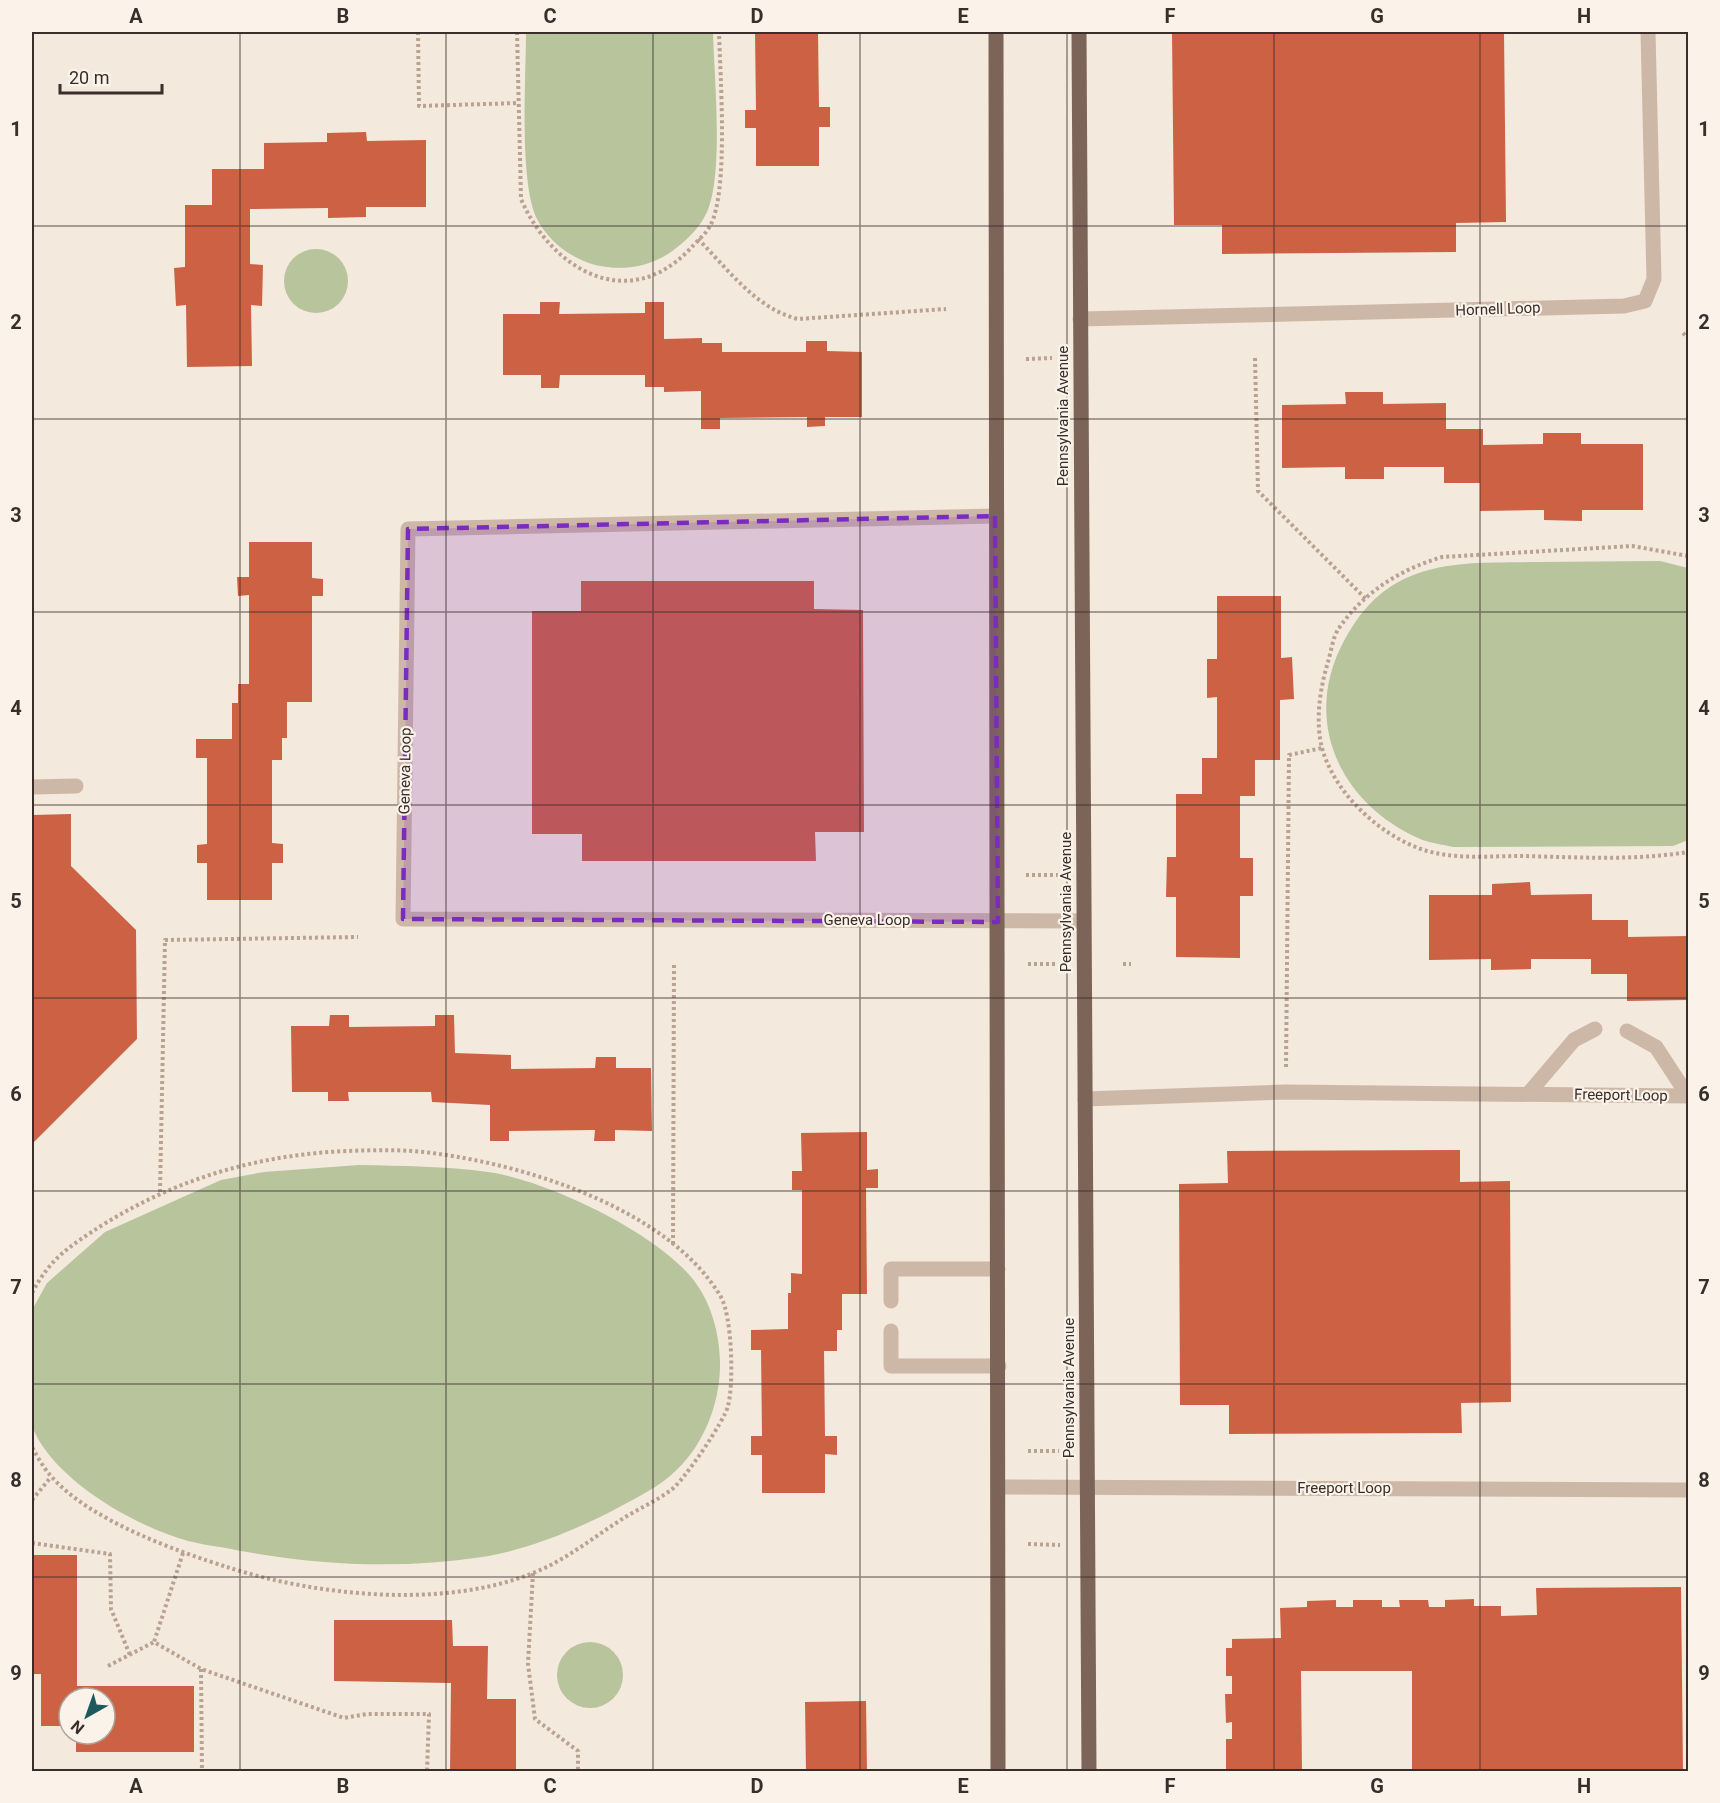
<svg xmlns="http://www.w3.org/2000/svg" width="1720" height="1803" font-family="Roboto,sans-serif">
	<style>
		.green { fill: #b7c49c }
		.building { fill: #cc6243 }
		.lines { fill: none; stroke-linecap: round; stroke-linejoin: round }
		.path { stroke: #b9a292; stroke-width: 4; stroke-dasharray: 3 3; stroke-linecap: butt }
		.lane { stroke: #cdb8a8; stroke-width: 15 }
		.street { stroke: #cdb8a8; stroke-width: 15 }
		.primary { stroke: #7c6459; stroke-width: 15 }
		.marked { fill: #7b2cbf; fill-opacity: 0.2; stroke: #7b2cbf; stroke-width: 4.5; stroke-dasharray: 12 8; stroke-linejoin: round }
		.grid { fill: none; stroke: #392e29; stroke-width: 1.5; stroke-opacity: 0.55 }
		.labels { text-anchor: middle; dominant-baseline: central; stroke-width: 4.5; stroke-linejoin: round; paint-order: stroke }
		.street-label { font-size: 15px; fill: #392e29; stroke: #fbf3ea }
		.neatline { fill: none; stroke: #392e29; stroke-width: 2 }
		.grid-label { font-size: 20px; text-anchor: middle; font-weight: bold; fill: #392e29 }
	</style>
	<rect width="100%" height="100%" fill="#f4e9dd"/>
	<g class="green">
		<path d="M526,32H713C714,77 724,173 707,212C699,229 686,241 671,252C652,265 629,270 607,267C578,264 549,244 536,217C519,178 526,77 526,32Z"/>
		<circle cx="316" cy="281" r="32"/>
		<path d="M1660,561L1688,568V840L1673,846L1453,847C1441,844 1428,843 1418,838C1338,802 1301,718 1345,639C1358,615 1375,594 1400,581C1442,559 1491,563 1537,562C1578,562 1619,561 1660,561Z"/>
		<path d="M359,1165C402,1166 446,1166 488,1172C547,1180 660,1234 695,1282C712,1305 719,1333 720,1361C721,1403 703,1449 670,1476C652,1491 630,1501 610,1512C573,1531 523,1551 482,1557C397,1570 310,1565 226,1548C213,1546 200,1544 188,1541C134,1526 52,1479 32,1426V1310L47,1283L105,1232L221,1180L264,1172Z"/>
		<circle cx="590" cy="1675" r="33"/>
	</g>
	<g class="building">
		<polygon points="755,32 818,32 819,107 830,107 830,127 819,127 819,166 756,166 756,128 745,128 745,110 756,110"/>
		<polygon points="1172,32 1504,32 1506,222 1456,223 1456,252 1222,254 1222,225 1174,225"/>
		<polygon points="366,132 367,141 426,140 426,207 366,207 366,217 328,218 328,208 250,209 250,264 263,265 262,306 251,305 252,366 187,367 186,305 176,306 174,268 185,267 185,205 212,205 212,169 264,169 264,143 327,142 327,133"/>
		<polygon points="540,302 560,302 559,314 645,313 645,302 664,302 664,339 702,338 702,343 722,343 722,352 806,352 806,341 827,341 827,351 862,352 862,417 825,417 825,426 807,427 807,417 720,418 720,429 701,429 701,391 664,392 664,387 645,387 645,375 560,375 559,388 541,388 541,375 503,375 503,314 540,314"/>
		<polygon points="1345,392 1383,392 1383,404 1446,403 1446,429 1483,429 1483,445 1543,444 1543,433 1581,433 1581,444 1643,444 1643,510 1582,510 1582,521 1544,520 1544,510 1480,511 1480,483 1444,483 1444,467 1384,467 1384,479 1345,479 1345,467 1282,468 1282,405 1346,404"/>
		<polygon points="249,542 312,542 312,578 323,579 323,596 312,596 312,702 287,702 287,738 282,738 282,760 272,760 272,843 283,844 283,863 272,863 272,900 207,900 207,863 197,863 197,845 207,844 207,758 196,758 196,739 232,739 232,703 238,703 238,684 249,684 249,595 238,596 237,577 249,577"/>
		<polygon points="581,581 814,581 814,609 863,610 864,832 815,832 816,861 582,861 582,834 532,834 532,611 581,611"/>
		<polygon points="1217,596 1281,596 1281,658 1292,657 1294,699 1280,700 1280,760 1255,760 1255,796 1240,796 1240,858 1253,858 1253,896 1240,896 1240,958 1176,957 1176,897 1166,897 1167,857 1176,857 1176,794 1202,794 1202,758 1217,758 1217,697 1207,698 1207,659 1217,659"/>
		<polygon points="71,814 71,866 136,930 137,1039 32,1144 32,815"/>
		<polygon points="1530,882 1531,895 1592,894 1592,920 1628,920 1628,937 1688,936 1688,1000 1627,1001 1627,974 1591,974 1591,959 1531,959 1531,969 1491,970 1491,959 1429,960 1429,895 1492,895 1492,884"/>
		<polygon points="330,1015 349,1015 349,1027 435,1026 435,1015 454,1015 455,1053 511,1055 511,1069 595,1068 596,1057 616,1057 616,1068 651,1068 652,1131 615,1130 615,1141 594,1141 595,1130 509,1131 509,1141 490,1141 490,1105 432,1102 431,1092 348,1092 349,1101 328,1101 328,1092 292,1092 291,1026 329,1026"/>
		<polygon points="867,1132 867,1170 878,1169 878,1188 866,1188 867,1294 842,1294 842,1330 837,1330 837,1351 824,1351 825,1436 837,1436 837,1455 825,1454 825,1493 762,1493 762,1455 751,1455 751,1436 762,1436 761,1350 751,1350 751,1330 788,1329 788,1293 791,1293 791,1273 802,1274 802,1190 792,1190 792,1171 802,1171 801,1133"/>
		<polygon points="1460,1150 1460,1182 1510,1181 1511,1402 1461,1403 1462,1433 1229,1434 1229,1405 1180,1405 1179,1184 1228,1183 1227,1151"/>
		<polygon points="32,1555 77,1555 77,1686 194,1686 194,1752 76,1752 76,1734 105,1734 105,1698 69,1698 69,1726 41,1726 41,1674 32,1674"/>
		<polygon points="1681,1587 1683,1772 1412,1772 1412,1671 1301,1671 1302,1772 1233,1772 1233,1769 1226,1769 1226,1739 1232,1739 1232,1722 1226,1723 1225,1694 1232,1694 1232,1676 1226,1676 1226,1648 1232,1648 1232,1639 1281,1638 1280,1608 1307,1607 1307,1601 1336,1600 1336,1607 1353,1607 1353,1600 1382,1600 1382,1607 1400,1607 1399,1600 1428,1600 1429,1607 1445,1607 1445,1600 1474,1599 1474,1606 1501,1606 1501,1616 1537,1615 1536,1588"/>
		<polygon points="334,1620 452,1620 453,1646 488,1646 487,1699 516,1699 516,1772 450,1772 451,1683 334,1681"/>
		<polygon points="866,1701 867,1772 806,1772 805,1702"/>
	</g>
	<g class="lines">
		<g class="path">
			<polyline points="418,32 419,106 519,103"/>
			<path d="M517,32L521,199C551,269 627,314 689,250C696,242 706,234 710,226C729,192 720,75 719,32"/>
			<path d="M698,239C728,269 756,309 798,319L946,309"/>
			<polyline points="1683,333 1688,338"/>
			<polyline points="1255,358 1258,491 1366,599"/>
			<polyline points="1026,359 1052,358"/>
			<path d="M1688,556L1632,546L1442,557C1401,569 1364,592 1339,628C1333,636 1331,652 1328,662C1320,688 1315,721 1322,748C1334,792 1378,834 1421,849C1452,860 1488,856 1520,856C1577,857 1633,861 1688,852"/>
			<polyline points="1026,875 1058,875"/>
			<polyline points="1028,964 1057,964"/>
			<polyline points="1123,964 1131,964"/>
			<polyline points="1286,1067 1289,755 1322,748"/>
			<polyline points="160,1192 165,940 358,937"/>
			<polyline points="673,1244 674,965"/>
			<path d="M32,1293C51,1257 70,1246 104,1224C179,1178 258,1155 346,1151C377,1150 408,1149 439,1154C533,1167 670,1211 721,1297C732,1317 734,1383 728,1406C725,1420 683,1482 671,1490C658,1500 642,1507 627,1516C596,1535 567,1560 533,1573C444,1609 319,1596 230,1568C176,1551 88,1520 50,1475C43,1467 37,1456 32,1447"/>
			<polyline points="1028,1451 1059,1451"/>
			<polyline points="32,1500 51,1477"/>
			<polyline points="32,1543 110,1554 111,1609 130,1655"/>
			<polyline points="1028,1544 1060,1545"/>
			<polyline points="183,1553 154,1642 201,1669 344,1718 367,1714 429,1714 427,1772"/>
			<polyline points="533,1573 528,1664 535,1719 578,1751 578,1772"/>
			<polyline points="108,1666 154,1642"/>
			<polyline points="201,1669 202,1772"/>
		</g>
		<g class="lane">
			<polyline points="32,787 76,786"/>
			<polyline points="1627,1031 1656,1047 1688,1096"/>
			<polyline points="1528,1094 1574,1040 1595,1029"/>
			<polyline points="891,1301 891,1269 998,1269"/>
			<polyline points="891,1331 891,1366 999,1366"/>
		</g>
		<g class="street">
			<polyline points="1080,319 1624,306 1645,301 1654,279 1648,32"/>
			<polyline points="995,516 408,529 403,919 1084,921"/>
			<polyline points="1085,1099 1286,1092 1688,1096"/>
			<polyline points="999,1487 1688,1490"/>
		</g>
		<g class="primary">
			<polyline points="996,32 998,1772"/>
			<polyline points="1079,32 1089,1772"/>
		</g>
	</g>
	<path class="marked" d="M995,516L998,922L403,919L408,529Z"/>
	<path class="grid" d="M240,32V1772M446,32V1772M653,32V1772M860,32V1772M1067,32V1772M1274,32V1772M1480,32V1772M32,226H1688M32,419H1688M32,612H1688M32,805H1688M32,998H1688M32,1191H1688M32,1384H1688M32,1577H1688"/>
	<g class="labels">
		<g class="street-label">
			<text transform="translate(1498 309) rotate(-2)">Hornell Loop</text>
			<text transform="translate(1063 416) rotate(-90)">Pennsylvania Avenue</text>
			<text transform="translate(405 771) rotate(-89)">Geneva Loop</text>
			<text transform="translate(1066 902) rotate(-90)">Pennsylvania Avenue</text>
			<text x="867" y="920">Geneva Loop</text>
			<text transform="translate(1621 1095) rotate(1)">Freeport Loop</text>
			<text transform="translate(1069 1388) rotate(-90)">Pennsylvania Avenue</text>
			<text x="1344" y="1488">Freeport Loop</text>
		</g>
	</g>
	<rect width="1720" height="1803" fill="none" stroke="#fbf3ea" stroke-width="66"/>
	<g transform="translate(87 1716) rotate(220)"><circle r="28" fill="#fbf3ea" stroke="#ada49d" stroke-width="1.5"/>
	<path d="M0-4.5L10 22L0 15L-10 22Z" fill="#1c5a5d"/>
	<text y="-9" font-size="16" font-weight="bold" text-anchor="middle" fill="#392e29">N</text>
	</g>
	<path d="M60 84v9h102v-9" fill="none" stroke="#392e29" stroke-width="3"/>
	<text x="69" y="84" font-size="18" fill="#392e29" stroke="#fbf3ea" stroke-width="4.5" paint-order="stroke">20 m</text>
	<rect x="33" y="33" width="1654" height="1737" class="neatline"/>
	<g class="grid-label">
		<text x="136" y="23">A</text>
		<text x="343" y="23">B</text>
		<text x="550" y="23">C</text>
		<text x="757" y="23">D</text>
		<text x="963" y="23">E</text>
		<text x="1170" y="23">F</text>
		<text x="1377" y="23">G</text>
		<text x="1584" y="23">H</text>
		<text x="16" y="136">1</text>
		<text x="1704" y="136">1</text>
		<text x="16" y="329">2</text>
		<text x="1704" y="329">2</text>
		<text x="16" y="522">3</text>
		<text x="1704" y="522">3</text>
		<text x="16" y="715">4</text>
		<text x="1704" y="715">4</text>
		<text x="16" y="908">5</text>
		<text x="1704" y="908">5</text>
		<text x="16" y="1101">6</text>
		<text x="1704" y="1101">6</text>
		<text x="16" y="1294">7</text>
		<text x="1704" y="1294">7</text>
		<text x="16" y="1487">8</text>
		<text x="1704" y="1487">8</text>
		<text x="16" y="1680">9</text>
		<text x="1704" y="1680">9</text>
		<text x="136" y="1793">A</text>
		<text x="343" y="1793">B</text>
		<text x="550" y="1793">C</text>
		<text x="757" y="1793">D</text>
		<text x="963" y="1793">E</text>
		<text x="1170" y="1793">F</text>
		<text x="1377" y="1793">G</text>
		<text x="1584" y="1793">H</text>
	</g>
</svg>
